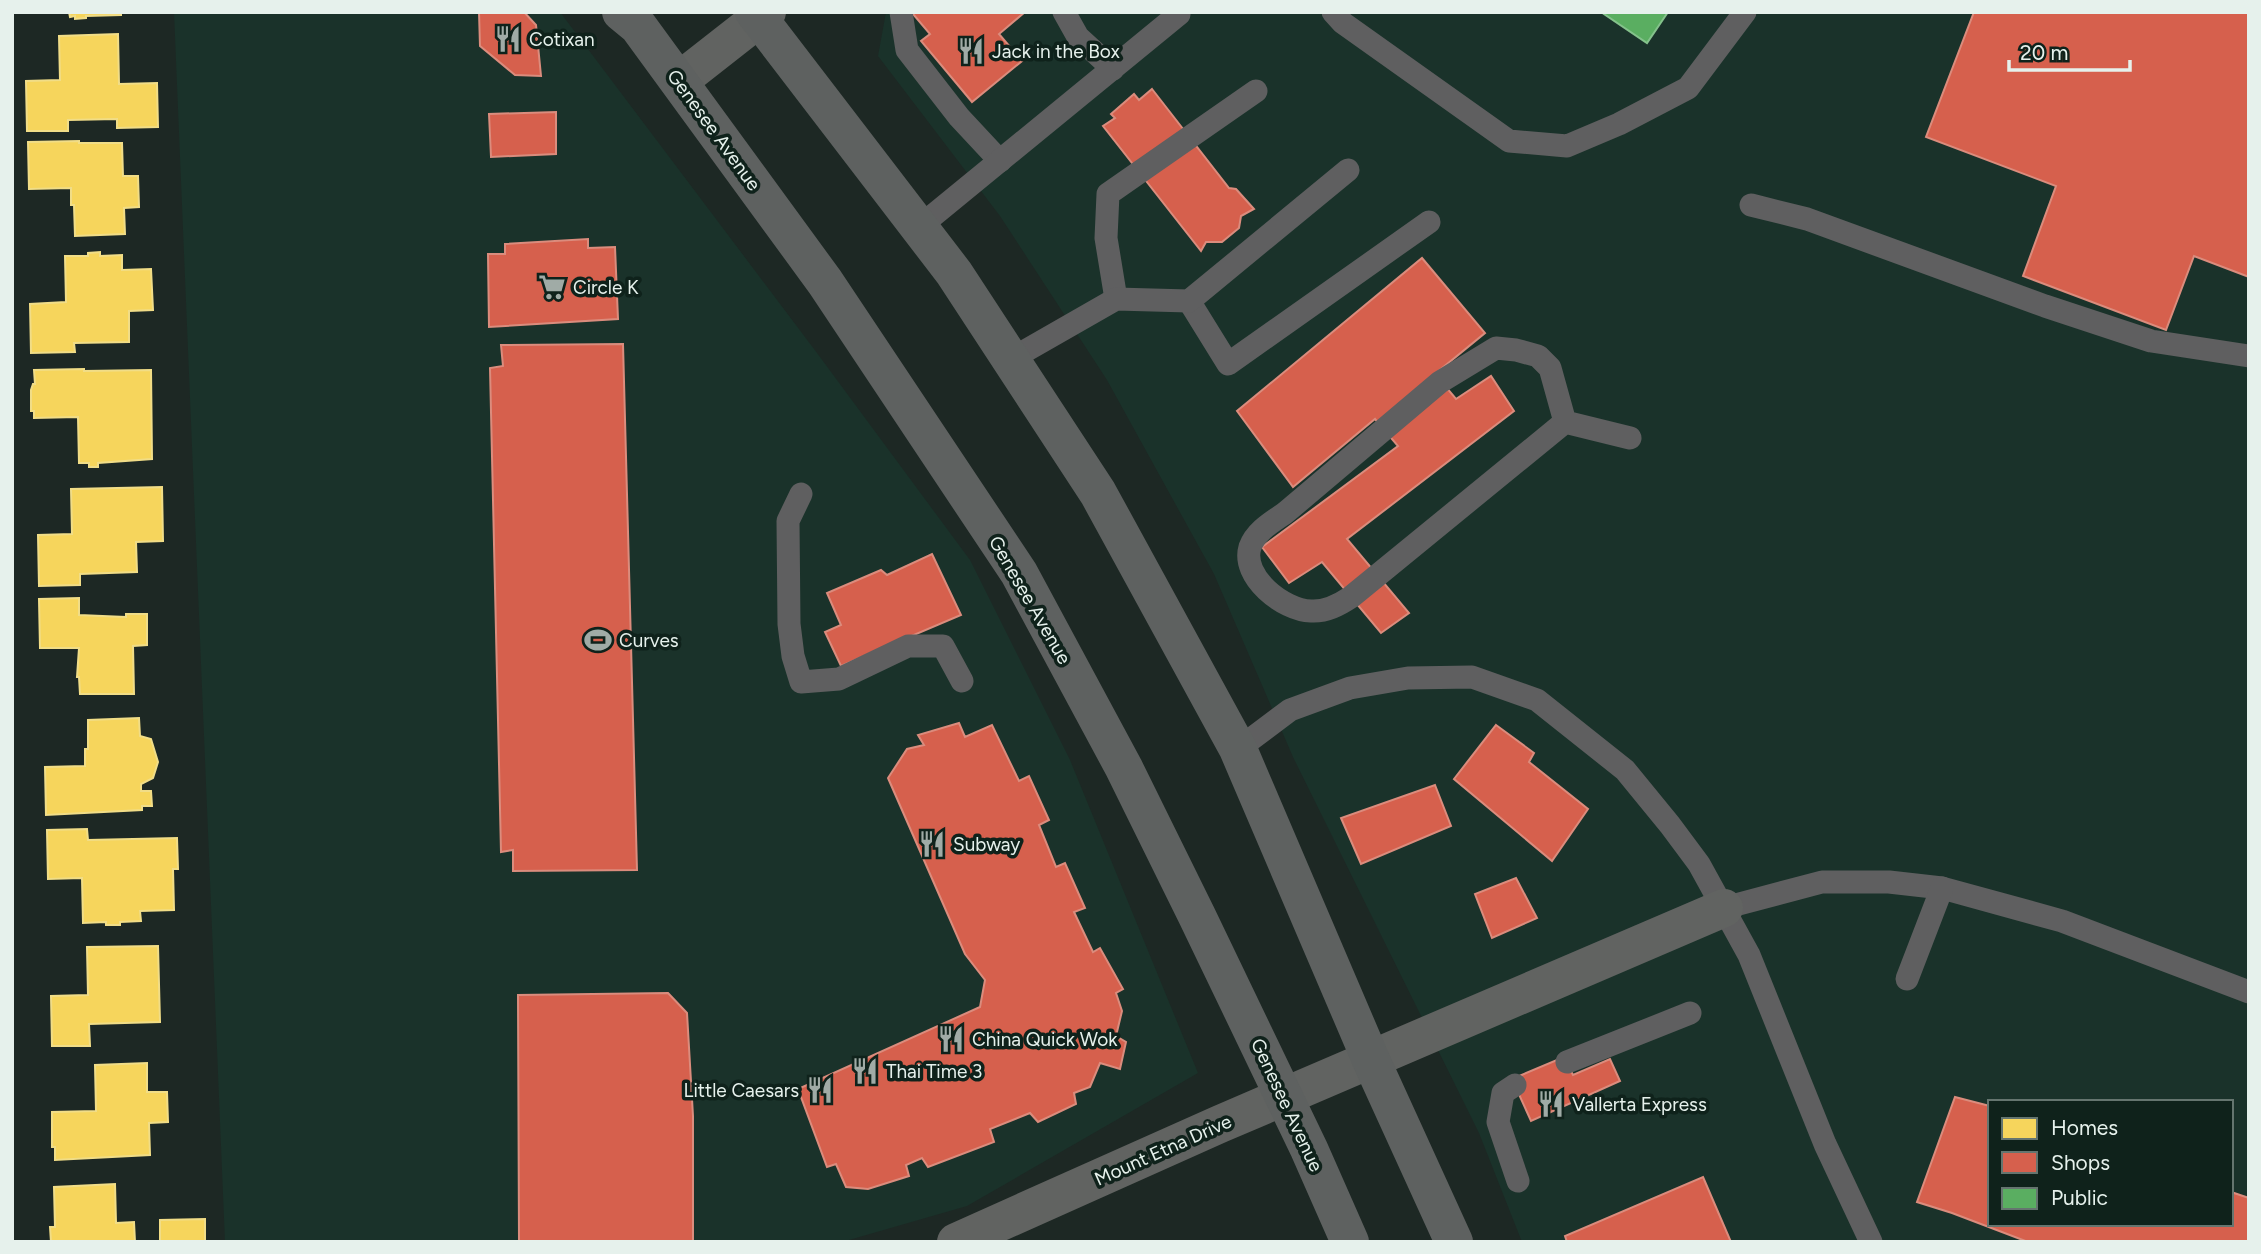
<svg xmlns="http://www.w3.org/2000/svg" width="2261" height="1254" font-family="Figtree,sans-serif">
	<style>
		.built { fill: #1a322a; fill-rule: evenodd }
		.homes { fill: #f6d55c; stroke: #f1dd87; stroke-width: 2 }
		.shops { fill: #d6604d; stroke: #db8c7d; stroke-width: 2 }
		.public { fill: #5aae61; stroke: #84c28b; stroke-width: 2 }
		.lines { fill: none; stroke-linecap: round; stroke-linejoin: round }
		.lane { stroke: #5f5f60; stroke-width: 23 }
		.secondary { stroke: #616361; stroke-width: 38 }
		.primary { stroke: #5e6160; stroke-width: 38 }
		.labels { text-anchor: middle; dominant-baseline: central; stroke-width: 7; stroke-linejoin: round; paint-order: stroke }
		.poi-label { font-size: 19px; fill: #e6f1ec; stroke: #0f221b; text-anchor: start }
		.street-label { font-size: 19px; fill: #e6f1ec; stroke: #0f221b }
	</style>
	<rect width="100%" height="100%" fill="#1d2824"/>
	<g class="built">
		<polygon points="174,12 560,12 817,353 970,560 1070,760 1198,1073 967,1206 842,1242 225,1242"/>
		<path d="M886,12H2249V1242H1522L1479,1133L1293,757L1214,574L1107,380L1000,216L878,56ZM1990,1102H2231V1224H1990Z"/>
	</g>
	<g class="homes">
		<polygon points="69,12 121,12 121,15 86,16 86,18 75,19 75,16 70,17"/>
		<polygon points="118,34 119,84 157,83 158,127 117,128 117,119 68,120 68,131 27,131 26,81 60,80 59,36"/>
		<polygon points="79,141 79,143 122,143 123,176 138,176 139,207 124,208 125,234 75,236 74,205 71,205 71,188 29,189 28,142"/>
		<polygon points="100,252 100,256 122,255 122,270 151,269 153,310 129,311 129,342 74,343 75,352 31,353 30,304 66,302 65,256 88,256 88,253"/>
		<polygon points="84,369 84,371 151,370 152,459 98,463 98,467 89,467 89,463 79,463 78,417 34,418 34,411 31,411 31,390 33,384 35,384 34,370"/>
		<polygon points="162,487 163,541 136,542 137,572 80,574 80,585 39,586 38,535 72,534 71,489"/>
		<polygon points="79,598 79,615 126,617 126,614 147,614 147,645 133,646 134,694 80,694 79,677 77,677 79,648 40,648 39,599"/>
		<polygon points="139,718 140,736 151,739 158,762 153,778 141,784 141,791 151,791 152,806 142,806 142,810 46,815 45,767 85,766 85,749 88,749 88,720"/>
		<polygon points="87,829 88,840 177,838 178,869 173,869 174,910 140,911 141,921 120,922 120,925 106,925 106,922 83,923 82,878 48,879 47,830"/>
		<polygon points="158,946 160,1022 89,1024 90,1046 52,1046 51,996 88,995 87,947"/>
		<polygon points="147,1063 147,1092 167,1092 168,1122 149,1123 150,1155 55,1160 55,1147 52,1147 52,1112 96,1111 95,1065"/>
		<polygon points="115,1184 116,1223 134,1222 135,1242 51,1242 50,1227 55,1227 54,1187"/>
		<polygon points="205,1219 205,1242 160,1242 160,1220"/>
	</g>
	<g class="shops">
		<polygon points="479,12 524,12 536,25 541,76 515,75 480,46"/>
		<polygon points="915,12 1025,12 999,34 1022,61 972,102 921,41 930,34 913,14"/>
		<polygon points="1974,12 2249,12 2249,277 2194,256 2166,330 2023,276 2056,186 1926,137"/>
		<polygon points="1152,89 1229,188 1236,189 1254,209 1241,216 1239,228 1222,242 1206,242 1201,251 1103,126 1115,118 1111,114 1134,94 1139,100"/>
		<polygon points="556,112 556,154 491,157 489,114"/>
		<polygon points="588,239 588,248 615,247 618,319 489,327 488,254 505,254 505,244"/>
		<polygon points="1422,258 1485,333 1435,374 1456,399 1491,376 1514,411 1347,539 1409,613 1381,633 1322,562 1289,583 1262,547 1398,446 1375,419 1293,487 1237,411"/>
		<polygon points="623,344 637,870 513,871 513,850 501,852 490,368 503,366 501,345"/>
		<polygon points="932,554 961,615 841,666 825,632 841,625 827,593 881,570 887,575"/>
		<polygon points="959,723 965,737 992,725 1019,781 1029,776 1049,820 1039,825 1056,867 1065,863 1085,908 1074,912 1093,952 1100,948 1123,989 1116,993 1122,1011 1116,1036 1126,1042 1120,1069 1100,1063 1090,1087 1074,1093 1076,1104 1038,1122 1030,1113 990,1129 994,1142 928,1167 922,1158 906,1165 909,1176 868,1189 846,1187 836,1164 827,1167 798,1089 980,1007 985,980 965,954 888,778 907,749 924,745 918,735"/>
		<polygon points="1496,725 1534,753 1529,762 1588,809 1552,861 1454,779"/>
		<polygon points="1435,785 1451,826 1361,864 1341,818"/>
		<polygon points="1516,878 1537,918 1492,938 1475,894"/>
		<polygon points="668,993 687,1013 693,1116 693,1242 519,1242 518,995"/>
		<polygon points="1564,1057 1573,1075 1610,1059 1620,1081 1531,1121 1512,1079"/>
		<polygon points="1955,1097 1990,1106 1990,1224 2231,1224 2231,1192 2249,1198 2249,1242 2028,1242 1952,1213 1917,1202"/>
		<polygon points="1703,1177 1731,1242 1567,1242 1565,1236"/>
	</g>
	<polygon class="public" points="1601,12 1668,12 1647,43"/>
	<g class="lines">
		<g class="lane">
			<polyline points="901,12 907,50 959,117 1000,161"/>
			<polyline points="1064,12 1078,37 1113,69"/>
			<polyline points="1333,12 1343,23 1509,141 1567,146 1619,124 1688,88 1745,12"/>
			<polyline points="1751,205 1807,219 2045,306 2151,341 2249,356"/>
			<polyline points="919,227 1179,14"/>
			<polyline points="1116,299 1106,238 1108,194 1256,91"/>
			<polyline points="1189,301 1228,364 1429,222"/>
			<polyline points="1011,359 1116,299 1189,301 1348,170"/>
			<path d="M1565,422L1550,368L1538,356L1516,350L1496,348L1440,382L1285,513C1272,522 1256,531 1250,547C1241,577 1283,610 1311,611C1326,612 1339,605 1351,597L1565,422L1630,438"/>
			<polyline points="801,494 788,521 789,624 793,656 801,682 839,679 908,646 943,646 962,681"/>
			<polyline points="1238,749 1290,710 1350,688 1408,678 1472,677 1537,700 1625,770 1670,825 1699,864 1749,955 1825,1144 1871,1242"/>
			<polyline points="1724,908 1822,882 1889,882 1942,888 2062,921 2249,992"/>
			<polyline points="1907,979 1942,888"/>
			<polyline points="1567,1062 1690,1013"/>
			<polyline points="1515,1085 1503,1093 1498,1122 1518,1181"/>
		</g>
		<g class="secondary">
			<polyline points="679,81 767,12"/>
			<polyline points="956,1242 1220,1124 1724,908"/>
		</g>
		<g class="primary">
			<polyline points="621,12 638,26 825,282 1019,573 1124,768 1197,916 1309,1149 1350,1242"/>
			<polyline points="754,12 954,273 1098,493 1238,749 1371,1060 1454,1242"/>
		</g>
	</g>
	<defs>
		<symbol id="restaurant-bare" viewBox="-9 -9 18 18"><path d="M-5-6h1v4h1v-4h1v4h1v-4h1v5L-1.5 .5V6h-2V.5L-5-1ZM5-6V6H3V1.5H1.5Q1.5-4 5-6Z" fill="#a0aba6" stroke="#0f221b" stroke-width="2.5" paint-order="stroke"/></symbol>
		<symbol id="supermarket-bare" viewBox="-9 -9 18 18"><path d="M-6-5.5h2.5l.6 2H6L4.5 2H-2.5L-4.4-4H-6ZM-1.5 3.2a1.3 1.3 0 1 0 .1 0ZM3 3.2a1.3 1.3 0 1 0 .1 0Z" fill="#a0aba6" stroke="#0f221b" stroke-width="2.5" paint-order="stroke"/></symbol>
		<symbol id="stadium-bare" viewBox="-9 -9 18 18"><path d="M0-5a6.5 5 0 1 0 0 10a6.5 5 0 1 0 0-10ZM-3.5-1.8h7v3.6h-7Z" fill="#a0aba6" stroke="#0f221b" stroke-width="2.5" paint-order="stroke"/></symbol>
	</defs>
	<g fill-rule="evenodd">
		<use href="#restaurant-bare" x="489" y="20" width="38" height="38"/>
		<use href="#restaurant-bare" x="952" y="32" width="38" height="38"/>
		<use href="#supermarket-bare" x="533" y="268" width="38" height="38"/>
		<use href="#stadium-bare" x="579" y="621" width="38" height="38"/>
		<use href="#restaurant-bare" x="913" y="825" width="38" height="38"/>
		<use href="#restaurant-bare" x="932" y="1020" width="38" height="38"/>
		<use href="#restaurant-bare" x="846" y="1052" width="38" height="38"/>
		<use href="#restaurant-bare" x="801" y="1071" width="38" height="38"/>
		<use href="#restaurant-bare" x="1532" y="1085" width="38" height="38"/>
	</g>
	<g class="labels">
		<g class="poi-label">
			<text x="529" y="39">Cotixan</text>
			<text x="992" y="51">Jack in the Box</text>
			<text x="573" y="287">Circle K</text>
			<text x="619" y="640">Curves</text>
			<text x="953" y="844">Subway</text>
			<text x="972" y="1039">China Quick Wok</text>
			<text x="886" y="1071">Thai Time 3</text>
			<text x="799" y="1090" text-anchor="end">Little Caesars</text>
			<text x="1572" y="1104">Vallerta Express</text>
		</g>
		<g class="street-label">
			<text transform="translate(714 130) rotate(54)">Genesee Avenue</text>
			<text transform="translate(1030 600) rotate(60)">Genesee Avenue</text>
			<text transform="translate(1287 1105) rotate(65)">Genesee Avenue</text>
			<text transform="translate(1163 1150) rotate(-24)">Mount Etna Drive</text>
		</g>
	</g>
	<rect width="2261" height="1254" fill="none" stroke="#e6f1ec" stroke-width="28"/>
	<rect x="1988" y="1100" width="245" height="126" fill="#0f221b" stroke="#65756f" stroke-width="2"/>
	<rect x="2002" y="1118" width="35" height="21" fill="#f6d55c" stroke="#65756f" stroke-width="2"/>
	<text x="2051" y="1135" font-size="21" fill="#e6f1ec">Homes</text>
	<rect x="2002" y="1152" width="35" height="21" fill="#d6604d" stroke="#65756f" stroke-width="2"/>
	<text x="2051" y="1170" font-size="21" fill="#e6f1ec">Shops</text>
	<rect x="2002" y="1188" width="35" height="21" fill="#5aae61" stroke="#65756f" stroke-width="2"/>
	<text x="2051" y="1205" font-size="21" fill="#e6f1ec">Public</text>
	<path d="M2009 60v10h121v-10" fill="none" stroke="#e6f1ec" stroke-width="3.5"/>
	<text x="2020" y="60" font-size="21" fill="#e6f1ec" stroke="#0f221b" stroke-width="5" paint-order="stroke">20 m</text>
</svg>
